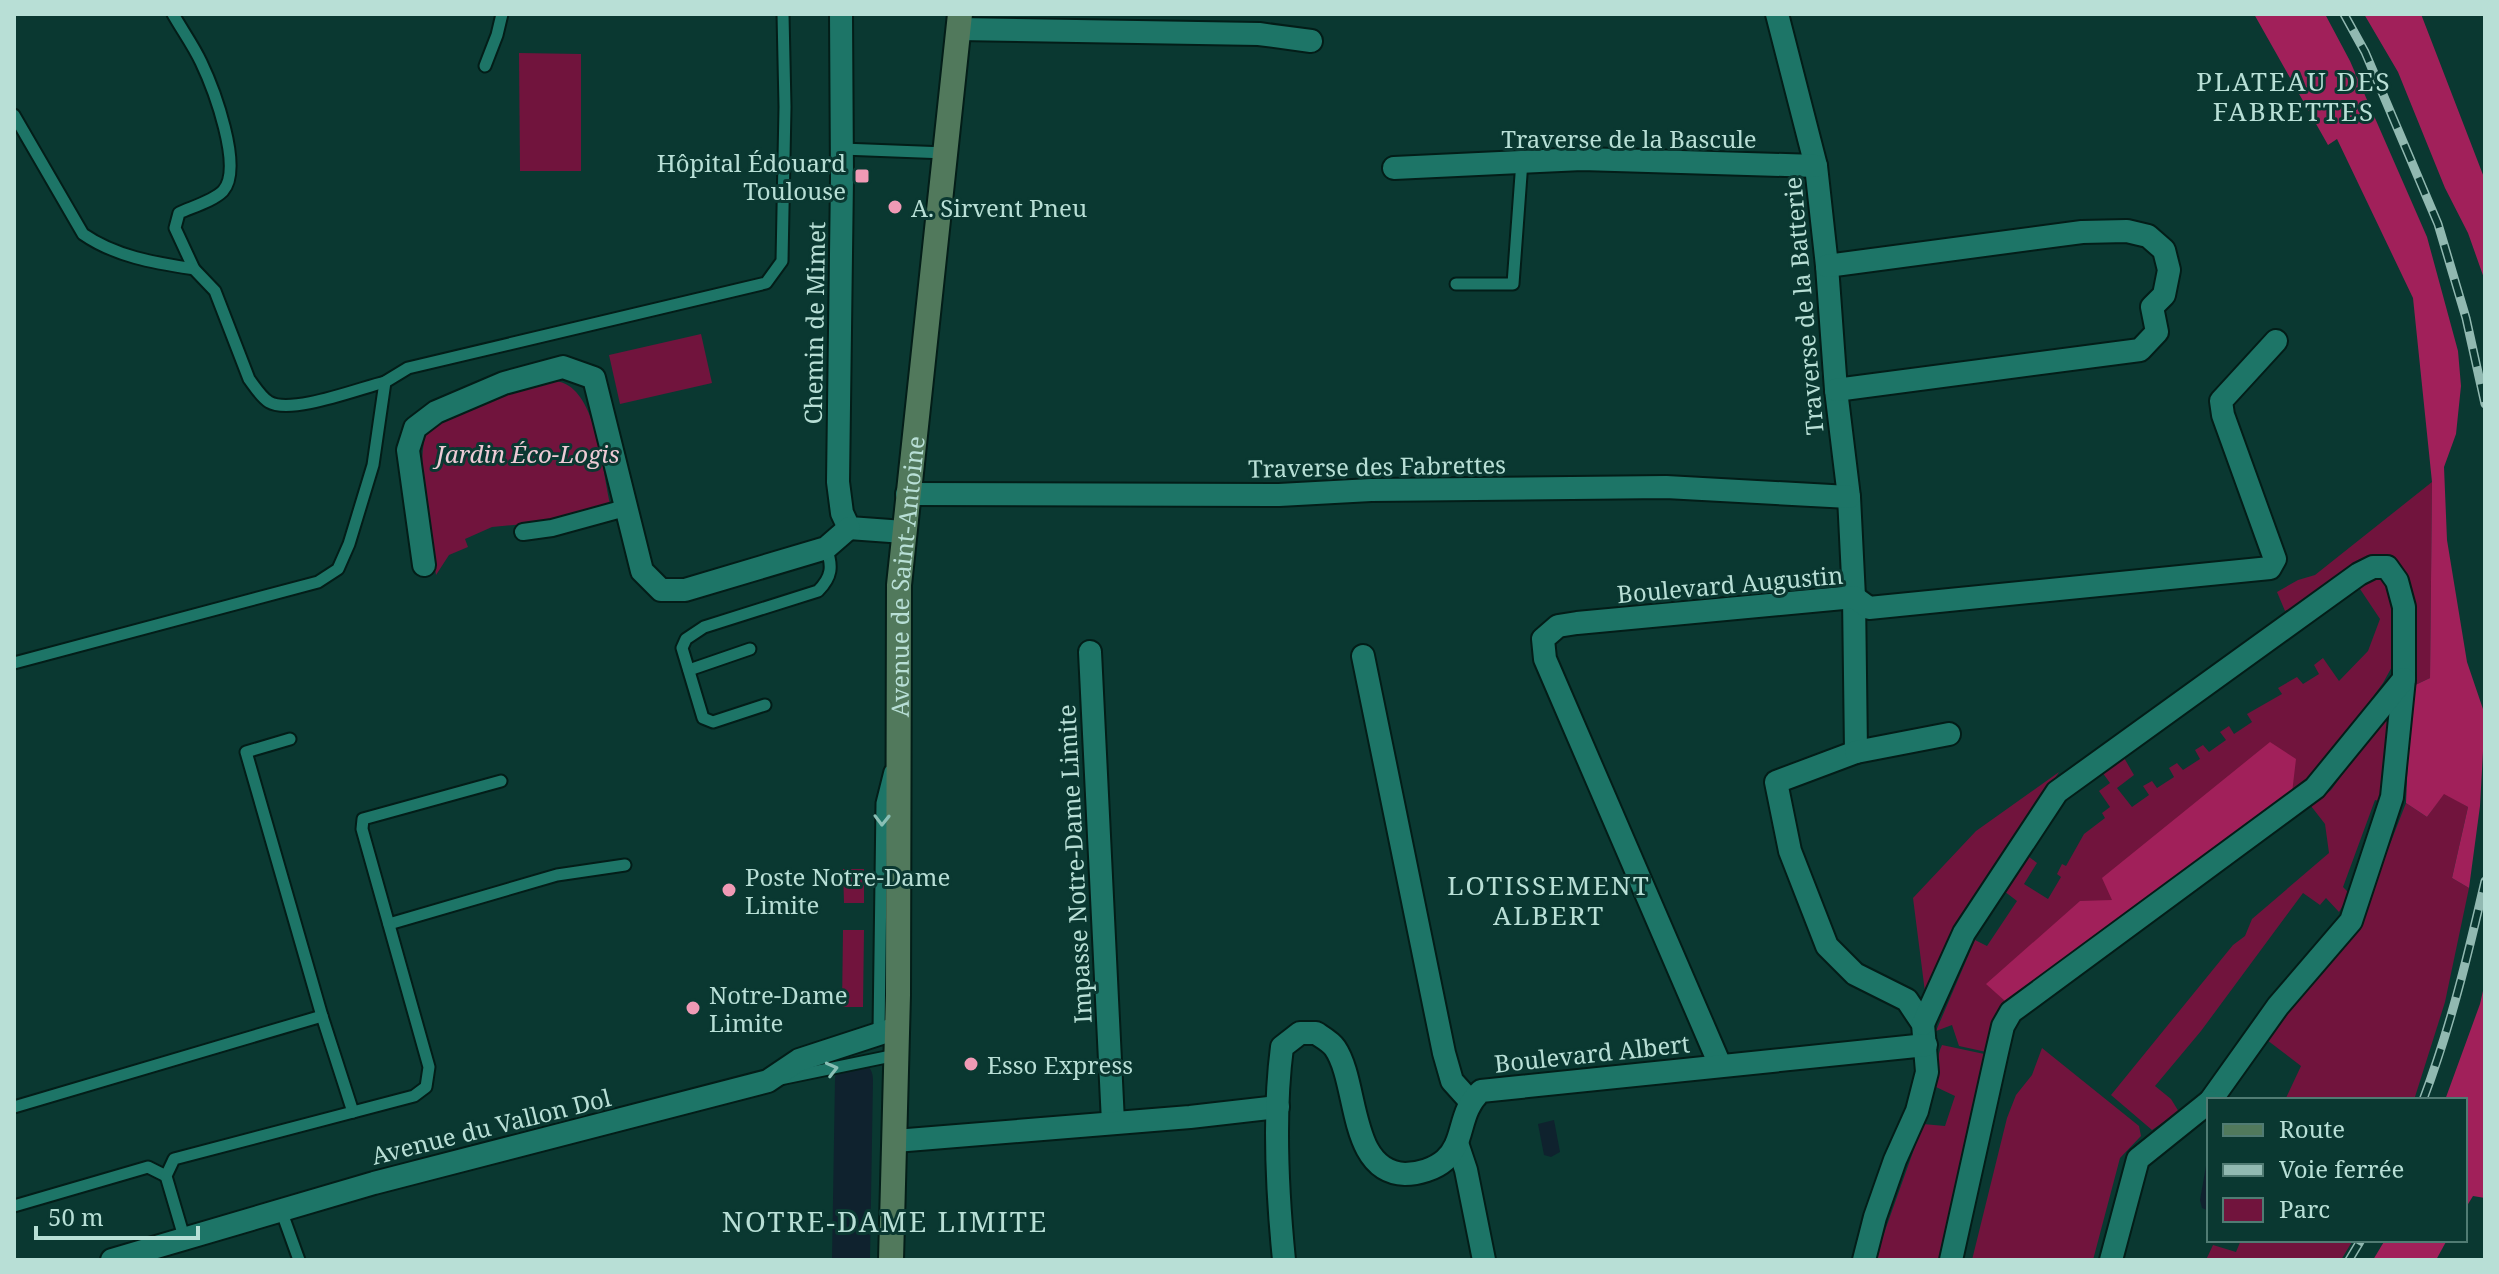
<svg xmlns="http://www.w3.org/2000/svg" width="2499" height="1274" font-family="'Noto Serif',serif">
	<style>
		.green { fill: #71143d }
		.forest { fill: #a1205a }
		.water { fill: #0f222e }
		.lines { fill: none; stroke-linecap: round; stroke-linejoin: round }
		.river { stroke: #0f222e; stroke-width: 38 }
		.service-casing { stroke: #031d18; stroke-width: 15 }
		.pedestrian-casing { stroke: #031d18; stroke-width: 20 }
		.minor-casing { stroke: #031d18; stroke-width: 26 }
		.secondary-casing { stroke: #031d18; stroke-width: 28 }
		.service { stroke: #1d7567; stroke-width: 11 }
		.pedestrian { stroke: #1d7567; stroke-width: 16 }
		.minor { stroke: #1d7567; stroke-width: 22 }
		.secondary { stroke: #51795c; stroke-width: 24 }
		.rail-casing { stroke: #91b9b1; stroke-width: 9 }
		.rail { stroke: #0a3831; stroke-width: 6; stroke-dasharray: 18; stroke-linecap: butt }
		.oneway { stroke: #8abfb5 }
		.poi-dot { fill: #f09ab5; stroke: #0a3831; stroke-width: 3 }
		.labels { text-anchor: middle; dominant-baseline: central; stroke-width: 6; stroke-linejoin: round; paint-order: stroke }
		.street-label { font-size: 24px; fill: #b8dfd6; stroke: #0a3831 }
		.poi-label { font-size: 24px; fill: #b8dfd6; stroke: #0a3831; text-anchor: start }
		.park-label { font-size: 24px; font-style: italic; fill: #edcbd5; stroke: #0a3831 }
		.neighbourhood-label { font-size: 26px; letter-spacing: 2px; fill: #b8dfd6; stroke: #0a3831 }
		.quarter-label { font-size: 28px; letter-spacing: 2px; fill: #b8dfd6; stroke: #0a3831 }
	</style>
	<rect width="100%" height="100%" fill="#0a3831"/>
	<g class="green">
		<polygon points="519,53 581,54 581,171 520,171"/>
		<polygon points="701,334 712,383 620,404 609,355"/>
		<path d="M539,380C550,380 560,380 569,386C597,404 603,472 610,503L536,523L492,527L465,539L468,547L449,555L436,575C431,538 411,452 431,422Z"/>
		<polygon points="2432,482 2430,678 2411,687 2396,568 2285,611 2277,592 2298,580 2315,575"/>
		<polygon points="2379,578 2387,585 2393,598 2394,663 2383,683 2313,779 2005,1001 1997,1012 1991,1053 1959,1046 1952,1025 1936,1031 1975,940 1987,946 2017,901 2004,891 2028,856 2037,863 2024,884 2048,899 2061,877 2057,874 2062,864 2066,866 2084,834 2105,818 2102,813 2110,807 2099,791 2110,783 2102,772 2123,756 2134,775 2117,788 2132,807 2149,795 2143,786 2152,781 2157,788 2174,777 2169,768 2177,763 2183,770 2200,759 2195,750 2203,745 2209,752 2226,740 2220,732 2229,726 2234,734 2252,722 2247,714 2282,694 2278,688 2297,677 2303,684 2319,674 2314,665 2323,658 2339,681 2368,651 2380,619 2360,589 2367,581"/>
		<polygon points="2382,721 2392,722 2383,802 2375,800 2343,887 2350,894 2339,912 2326,898 2320,905 2303,893 2201,1031 2155,1086 2171,1099 2179,1112 2152,1130 2111,1095 2233,945 2245,936 2252,919 2329,853 2325,824 2311,806 2331,790"/>
		<polygon points="2059,772 1968,908 1926,1000 1913,898 1976,831"/>
		<polygon points="2444,793 2468,807 2452,878 2469,888 2445,1002 2414,1100 2285,1100 2301,1066 2267,1040 2360,921 2406,803 2427,817"/>
		<polygon points="843,869 864,869 864,903 844,903"/>
		<polygon points="843,930 864,930 863,1007 842,1007"/>
		<path d="M1942,1045L1989,1055L1942,1260H1877V1253L1923,1124L1945,1126L1955,1096L1936,1087C1938,1074 1936,1056 1942,1045Z"/>
		<polygon points="2042,1048 2139,1126 2141,1136 2120,1158 2093,1260 1972,1260 2007,1118 2016,1095 2032,1075"/>
		<polygon points="2241,1240 2353,1240 2341,1260 2206,1260 2213,1245 2236,1252"/>
	</g>
	<g class="forest">
		<polygon points="2254,14 2325,14 2350,61 2427,237 2458,351 2461,386 2456,434 2444,467 2447,540 2467,662 2485,715 2480,806 2469,888 2452,878 2468,807 2444,794 2427,817 2406,803 2411,687 2430,678 2432,482 2413,298 2337,139 2328,145"/>
		<polygon points="2364,14 2421,14 2485,180 2485,281 2468,233 2445,188 2398,72"/>
		<polygon points="2270,742 2296,759 2292,793 2005,1001 1986,984 2080,901 2112,900 2102,878"/>
		<polygon points="2485,982 2485,1198 2473,1196 2465,1209 2465,1100 2445,1100 2480,1004"/>
		<polygon points="2385,1240 2447,1240 2436,1260 2373,1260"/>
	</g>
	<g class="water">
		<polygon points="1554,1120 1560,1152 1551,1157 1544,1155 1538,1124"/>
		<polygon points="2209,1149 2209,1211 2202,1208 2200,1200"/>
	</g>
	<g class="lines">
		<polyline class="river" points="851,1260 854,1079"/>
		<defs>
			<g id="service">
				<path d="M173,14C182,30 193,45 201,62C213,87 244,168 223,191C213,201 192,207 179,213L175,228L194,269L215,291L249,379C255,387 261,397 269,402C291,415 360,388 385,382"/>
				<polyline points="485,66 497,35 502,14"/>
				<path d="M14,115L83,234C116,257 156,263 194,269"/>
				<polyline points="842,149 946,153"/>
				<polyline points="1456,284 1513,284 1522,161"/>
				<polyline points="14,663 318,582 338,569 349,544 373,465 385,382 408,368 766,283 782,261 785,107 783,14"/>
				<polyline points="689,670 750,649"/>
				<path d="M765,705L713,722L703,718L682,648L686,639L704,627L818,591C832,577 833,566 826,548"/>
				<polyline points="290,739 246,752 322,1016 353,1112"/>
				<polyline points="389,924 557,875 625,865"/>
				<polyline points="882,1036 879,1032 882,803 890,771"/>
				<polyline points="780,1079 896,1055"/>
				<polyline points="14,1107 322,1016"/>
				<polyline points="14,1206 148,1167 166,1176"/>
				<polyline points="281,1210 299,1260"/>
				<polyline points="184,1237 166,1176 174,1159 414,1096 426,1087 429,1067 362,829 363,819 501,781"/>
			</g>
			<polyline id="pedestrian" points="523,532 552,528 625,508"/>
			<g id="minor">
				<polyline points="841,14 842,178 838,482 842,513 849,528 904,532"/>
				<polyline points="1777,14 1816,166 1827,266 1836,390 1849,497 1854,597 1856,752 1776,782 1790,851 1827,946 1855,974 1907,1000 1923,1024 1927,1072 1917,1111 1895,1160 1875,1217 1864,1260"/>
				<polyline points="958,29 1259,34 1311,41"/>
				<polyline points="1394,168 1582,159 1816,166"/>
				<polyline points="1827,266 2082,232 2127,231 2148,236 2164,250 2169,270 2164,295 2152,307 2157,332 2140,350 1836,390"/>
				<polyline points="907,494 1279,495 1371,490 1666,487 1849,497"/>
				<polyline points="424,565 408,450 415,428 436,412 504,383 563,367 594,378 642,571 661,590 685,590 826,548 849,528"/>
				<polyline points="1090,652 1113,1122"/>
				<polyline points="1363,656 1444,1053 1452,1081 1470,1101"/>
				<polyline points="1856,752 1949,734"/>
				<polyline points="1923,1024 1964,933 2057,792 2359,574 2373,567 2387,567 2397,581 2404,607 2404,679 2392,797 2351,921 2278,1006 2211,1100"/>
				<polyline points="1720,1065 1545,659 1543,639 1558,626 1577,623 1854,597 1869,608 2270,568 2275,559 2223,415 2221,401 2276,341"/>
				<polyline points="895,1141 1190,1117 1278,1107"/>
				<polyline points="1457,1143 1466,1170 1484,1260"/>
				<polyline points="112,1260 374,1183 768,1081 799,1060 897,1028"/>
				<path d="M1284,1260C1277,1190 1273,1116 1282,1047L1300,1033H1316C1322,1037 1331,1042 1335,1048C1359,1083 1348,1172 1405,1174C1418,1174 1435,1169 1445,1160C1466,1141 1457,1113 1481,1091L1926,1045"/>
				<polyline points="1951,1260 1997,1052 2003,1026 2011,1012 2315,788 2404,679"/>
				<polyline points="2111,1260 2138,1159 2209,1102"/>
			</g>
			<g id="secondary">
				<path id="s1" d="M891,1260L898,995L899,585L960,14"/>
			</g>
		</defs>
		<use href="#service" class="service-casing"/>
		<use href="#pedestrian" class="pedestrian-casing"/>
		<use href="#minor" class="minor-casing"/>
		<use href="#secondary" class="secondary-casing"/>
		<use href="#service" class="service"/>
		<use href="#pedestrian" class="pedestrian"/>
		<use href="#minor" class="minor"/>
		<use href="#secondary" class="secondary"/>
		<defs>
			<g id="rail">
				<polyline points="2344,14 2365,52 2438,224 2466,318 2485,404"/>
				<path d="M2423,1100C2450,1029 2468,955 2485,881"/>
				<polyline points="2349,1260 2361,1240"/>
			</g>
		</defs>
		<use href="#rail" class="rail-casing"/>
		<use href="#rail" class="rail"/>
	</g>
	<defs><path id="oneway-chevron" d="M-2-3.5L2.5 0L-2 3.5" fill="none" stroke-width="1.6" stroke-linecap="round" stroke-linejoin="round" transform="scale(2)"/></defs>
	<g class="oneway">
		<use href="#oneway-chevron" transform="translate(882 820) rotate(91)"/>
		<use href="#oneway-chevron" transform="translate(832 1069) rotate(-14)"/>
	</g>
	<g class="poi-dot">
		<rect x="854" y="168" width="16" height="16" rx="4"/>
		<circle cx="895" cy="207" r="8"/>
		<circle cx="729" cy="890" r="8"/>
		<circle cx="693" cy="1008" r="8"/>
		<circle cx="971" cy="1064" r="8"/>
	</g>
	<g class="labels">
		<g class="street-label">
			<text x="1629" y="138">Traverse de la Bascule</text>
			<text transform="translate(1803 306) rotate(-95)">Traverse de la Batterie</text>
			<text transform="translate(814 323) rotate(-89)">Chemin de Mimet</text>
			<text transform="translate(1377 466) rotate(-1)">Traverse des Fabrettes</text>
			<text stroke="none"><textPath href="#s1" startOffset="684">Avenue de Saint-Antoine</textPath></text>
			<text transform="translate(1730 584) rotate(-5)">Boulevard Augustin</text>
			<text transform="translate(1074 864) rotate(-93)">Impasse Notre-Dame Limite</text>
			<text transform="translate(1592 1053) rotate(-6)">Boulevard Albert</text>
			<text transform="translate(491 1126) rotate(-14)">Avenue du Vallon Dol</text>
		</g>
		<g class="poi-label">
			<text x="846" y="162" text-anchor="end">Hôpital Édouard<tspan x="846" dy="28">Toulouse</tspan></text>
			<text x="911" y="207">A. Sirvent Pneu</text>
			<text x="745" y="876">Poste Notre-Dame<tspan x="745" dy="28">Limite</tspan></text>
			<text x="709" y="994">Notre-Dame<tspan x="709" dy="28">Limite</tspan></text>
			<text x="987" y="1064">Esso Express</text>
		</g>
		<g class="park-label">
			<text x="528" y="453">Jardin Éco-Logis</text>
		</g>
		<g class="neighbourhood-label">
			<text x="2294" y="81">PLATEAU DES<tspan x="2294" dy="30">FABRETTES</tspan></text>
			<text x="1549" y="885">LOTISSEMENT<tspan x="1549" dy="30">ALBERT</tspan></text>
		</g>
		<g class="quarter-label">
			<text x="885" y="1221">NOTRE-DAME LIMITE</text>
		</g>
	</g>
	<rect width="2499" height="1274" fill="none" stroke="#b8dfd6" stroke-width="32"/>
	<rect x="2207" y="1098" width="260" height="144" fill="#0a3831" stroke="#507b73" stroke-width="2"/>
	<rect x="2223" y="1124" width="40" height="12" fill="#51795c" stroke="#507b73" stroke-width="2"/>
	<text x="2279" y="1138" font-size="24" fill="#b8dfd6">Route</text>
	<rect x="2223" y="1164" width="40" height="12" fill="#91b9b1" stroke="#507b73" stroke-width="2"/>
	<text x="2279" y="1178" font-size="24" fill="#b8dfd6">Voie ferrée</text>
	<rect x="2223" y="1198" width="40" height="24" fill="#71143d" stroke="#507b73" stroke-width="2"/>
	<text x="2279" y="1218" font-size="24" fill="#b8dfd6">Parc</text>
	<path d="M36 1226v12h162v-12" fill="none" stroke="#b8dfd6" stroke-width="4"/>
	<text x="48" y="1226" font-size="24" fill="#b8dfd6" stroke="#0a3831" stroke-width="6" paint-order="stroke">50 m</text>
</svg>
